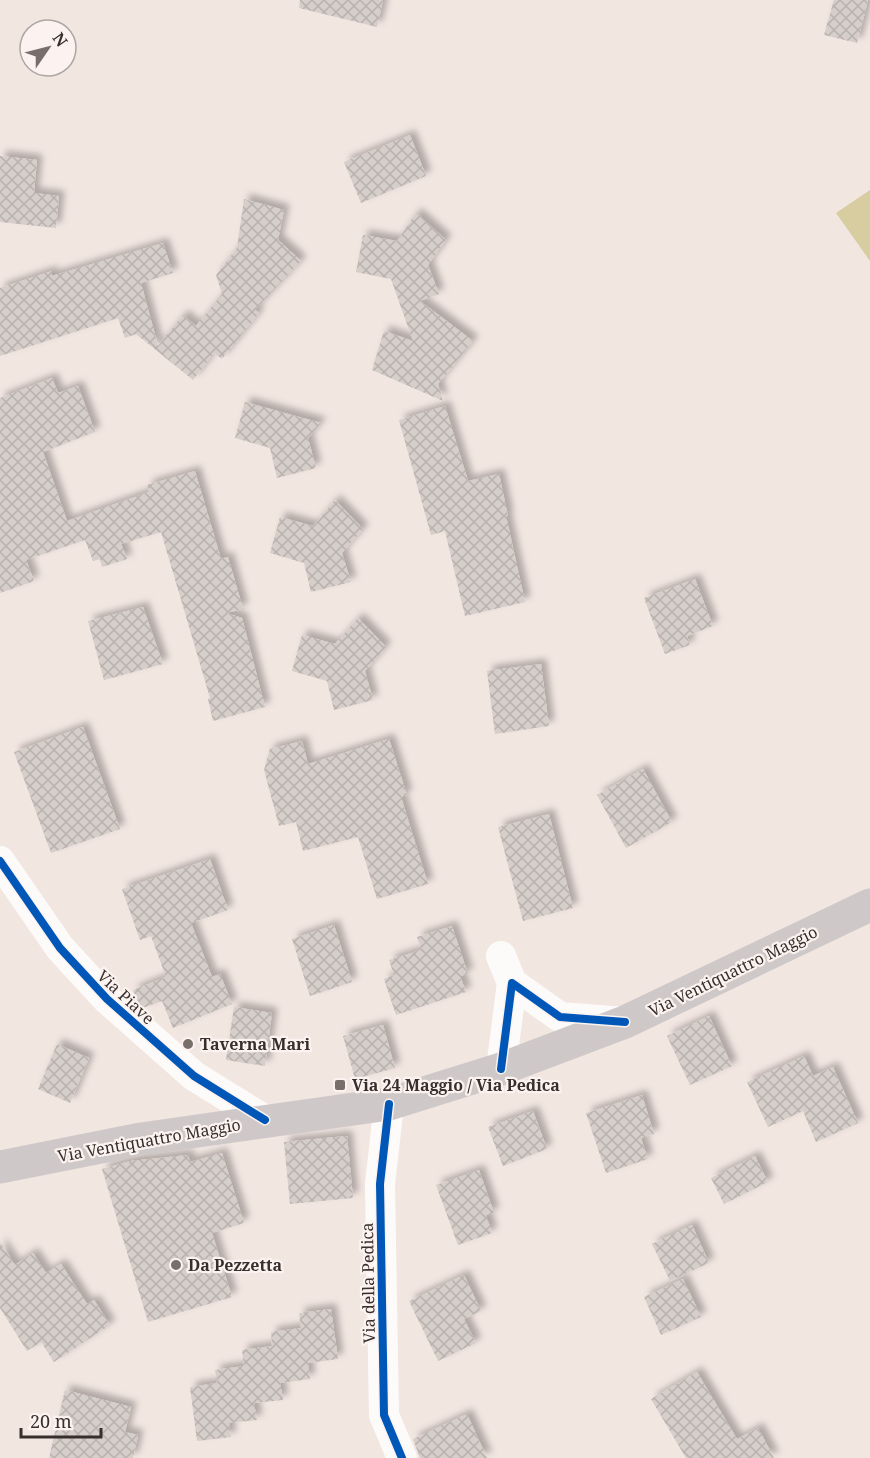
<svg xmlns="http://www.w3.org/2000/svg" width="870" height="1458" font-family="'Noto Serif',serif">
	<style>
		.pitch { fill: #d8cca1 }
		.building { fill: url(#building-cross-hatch); filter: url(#shadow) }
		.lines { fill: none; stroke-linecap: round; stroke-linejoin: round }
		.minor { stroke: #fdfbfa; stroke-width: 30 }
		.secondary { stroke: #cec9c8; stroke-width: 33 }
		.cycleway-casing { stroke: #fcf3f0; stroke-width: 11 }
		.cycleway { stroke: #0057b8; stroke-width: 8 }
		.poi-dot { fill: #786f6b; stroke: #fcf3f0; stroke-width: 2 }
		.labels { text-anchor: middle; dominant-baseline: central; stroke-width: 4.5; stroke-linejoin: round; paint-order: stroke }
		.street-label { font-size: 16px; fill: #372f2c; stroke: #fcf3f0 }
		.poi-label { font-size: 16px; font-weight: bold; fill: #372f2c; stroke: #fcf3f0; text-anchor: start }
	</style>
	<defs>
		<pattern id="building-cross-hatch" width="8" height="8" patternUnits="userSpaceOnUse" patternTransform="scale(1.5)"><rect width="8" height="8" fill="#d6cec9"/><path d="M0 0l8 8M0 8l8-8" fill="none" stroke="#b8b1ad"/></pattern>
		<filter id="shadow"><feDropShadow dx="5.5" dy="-5.5" stdDeviation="3" flood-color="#0004"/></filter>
	</defs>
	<rect width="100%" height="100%" fill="#f2e6e1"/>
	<polygon class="pitch" points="870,190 870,261 836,213"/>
	<g class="building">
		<polygon points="300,0 383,0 377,27 299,8"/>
		<polygon points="834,0 868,0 857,43 824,35"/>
		<polygon points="410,135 426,176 361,203 344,162"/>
		<polygon points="0,156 37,160 34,193 59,196 56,228 0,222"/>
		<polygon points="244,199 284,210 278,240 301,261 255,310 259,313 222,359 214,353 193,380 136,334 125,338 118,318 0,356 0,288 52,271 52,276 163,243 173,273 141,283 158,346 183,315 196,326 222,294 216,275 237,248"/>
		<polygon points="416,213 446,240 428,265 439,294 420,301 473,341 438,384 443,401 372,370 384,331 413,341 391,279 356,272 363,235 397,241"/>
		<polygon points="52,378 58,393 78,386 95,432 43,452 67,521 149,492 147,485 195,471 221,559 228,557 243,609 226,613 242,618 265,707 213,721 208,699 210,698 161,532 121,544 127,559 102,567 100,559 93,561 85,540 26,560 34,581 0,593 0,398"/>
		<polygon points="245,402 321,423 308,438 316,468 277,478 270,448 235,438"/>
		<polygon points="445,406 468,481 499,474 508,516 506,516 525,602 465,616 445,531 431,535 399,420"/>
		<polygon points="335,500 363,529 342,553 351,582 311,592 304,563 270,553 280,517 313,526"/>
		<polygon points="695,579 713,626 687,636 690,645 665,654 644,598"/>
		<polygon points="143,607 163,664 104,680 88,621"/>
		<polygon points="358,618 386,647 365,671 373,700 334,710 327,681 292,671 302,635 335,644"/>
		<polygon points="541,664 549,726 495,734 487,671"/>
		<polygon points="83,727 120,829 51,853 14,752"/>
		<polygon points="389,739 407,795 401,797 428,884 377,899 358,837 303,851 296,822 279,826 264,770 270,749 302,741 308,764"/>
		<polygon points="643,769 672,822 626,848 597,795"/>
		<polygon points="549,814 573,908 523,921 498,827"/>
		<polygon points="210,859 228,910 191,923 212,977 220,974 232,1004 173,1028 162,1001 143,1008 139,1004 133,990 166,977 151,936 140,940 122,889"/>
		<polygon points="334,925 352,982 310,996 292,939"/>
		<polygon points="452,926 468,974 460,976 466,992 396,1015 384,979 394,975 389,960 421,950 417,937"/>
		<polygon points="234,1007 272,1013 265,1066 226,1060"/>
		<polygon points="709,1016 732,1066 690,1085 667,1036"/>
		<polygon points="383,1025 395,1068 355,1079 343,1036"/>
		<polygon points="57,1044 89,1058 70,1103 38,1089"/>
		<polygon points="804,1056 813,1076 833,1067 858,1123 816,1142 803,1111 768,1127 747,1082"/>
		<polygon points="642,1095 654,1134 641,1138 648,1159 606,1173 586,1113"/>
		<polygon points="533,1111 547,1149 503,1166 488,1127"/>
		<polygon points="347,1136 353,1198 290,1204 284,1142"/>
		<polygon points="222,1153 244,1223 212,1233 232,1297 148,1322 102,1169 131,1161 188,1155 190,1162"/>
		<polygon points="755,1156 768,1182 724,1204 711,1178"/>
		<polygon points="479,1170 494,1213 486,1215 492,1233 458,1245 436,1185"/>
		<polygon points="692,1225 709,1263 670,1281 652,1244"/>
		<polygon points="0,1242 15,1265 33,1253 46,1273 61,1264 87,1304 94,1300 110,1325 54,1362 41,1342 27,1351 0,1308"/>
		<polygon points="464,1275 481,1311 464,1319 476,1343 438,1361 409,1301"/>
		<polygon points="683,1279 701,1317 661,1335 644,1297"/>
		<polygon points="331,1309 338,1359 308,1363 310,1379 280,1383 283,1400 254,1403 257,1420 229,1423 231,1437 197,1441 190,1387 217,1383 215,1370 244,1366 242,1350 272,1346 271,1332 301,1328 299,1313"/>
		<polygon points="697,1372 737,1439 758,1428 774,1458 686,1458 651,1399"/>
		<polygon points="65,1390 131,1407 125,1432 138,1435 133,1458 49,1458"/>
		<polygon points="467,1414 487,1458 420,1458 413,1439"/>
	</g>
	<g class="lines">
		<g class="minor">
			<polyline points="0,861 60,948 107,999 194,1076 265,1120"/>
			<polyline points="501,956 512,983"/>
			<polyline points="501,1069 512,983 560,1017 625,1022"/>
			<polyline points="389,1104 380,1184 384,1415 402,1458"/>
		</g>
		<polyline class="secondary" points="0,1167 141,1139 389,1104 501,1069 625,1022 870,905"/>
		<defs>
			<g id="cycleway">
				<polyline points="0,861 60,948 107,999 194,1076 265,1120"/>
				<polyline points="501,1069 512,983 560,1017 625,1022"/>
				<polyline points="389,1104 380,1184 384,1415 402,1458"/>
			</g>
		</defs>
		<use href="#cycleway" class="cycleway-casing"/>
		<use href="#cycleway" class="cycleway"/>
	</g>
	<g class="poi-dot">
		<circle cx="188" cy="1044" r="6"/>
		<rect x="334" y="1079" width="12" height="12" rx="3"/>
		<circle cx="176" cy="1265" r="6"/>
	</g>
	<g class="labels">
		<g class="street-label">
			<text transform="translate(733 971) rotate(-26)">Via Ventiquattro Maggio</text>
			<text transform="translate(126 997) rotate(43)">Via Piave</text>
			<text transform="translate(149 1140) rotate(-10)">Via Ventiquattro Maggio</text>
			<text transform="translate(368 1283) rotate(-91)">Via della Pedica</text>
		</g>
		<g class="poi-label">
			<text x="200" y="1044">Taverna Mari</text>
			<text x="352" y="1085">Via 24 Maggio / Via Pedica</text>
			<text x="188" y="1265">Da Pezzetta</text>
		</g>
	</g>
	<g transform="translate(48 48) rotate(55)"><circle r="28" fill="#fcf3f0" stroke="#ada5a2" stroke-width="1.5"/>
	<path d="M0-4.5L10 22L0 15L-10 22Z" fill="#786f6b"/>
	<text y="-9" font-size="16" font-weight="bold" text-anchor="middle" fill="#372f2c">N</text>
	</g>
	<path d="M21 1428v9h80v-9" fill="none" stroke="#372f2c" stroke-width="3"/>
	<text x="30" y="1428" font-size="18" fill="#372f2c" stroke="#fcf3f0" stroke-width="4.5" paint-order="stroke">20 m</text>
</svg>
